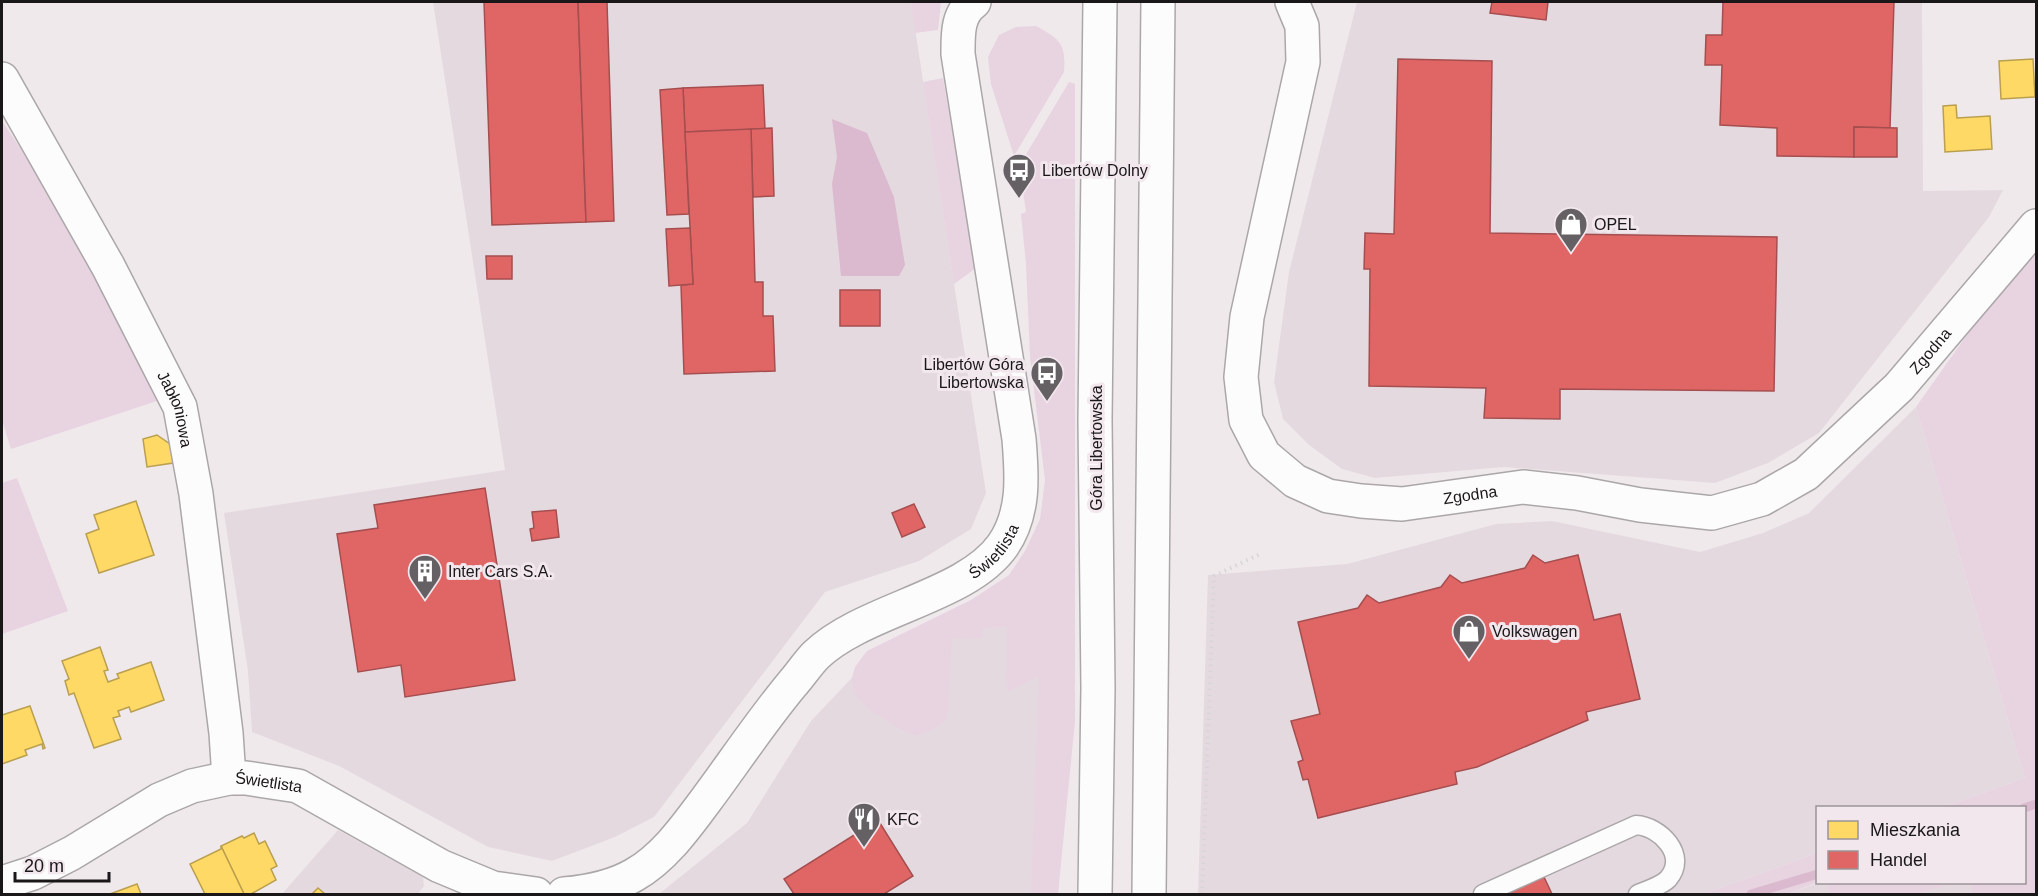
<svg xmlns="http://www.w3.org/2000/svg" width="2038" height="896" font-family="Helvetica,sans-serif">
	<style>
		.built { fill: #e5d9e0 }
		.green { fill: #e8d3e0 }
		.water { fill: #dbb9ce }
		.homes { fill: #ffd966; stroke: #ba9f4f; stroke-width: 1.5 }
		.shops { fill: #e06666; stroke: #a54e4f; stroke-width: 1.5 }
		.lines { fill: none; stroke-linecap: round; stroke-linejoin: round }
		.stream { stroke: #dbb9ce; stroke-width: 9 }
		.lane-casing { stroke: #aba7a9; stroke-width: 21 }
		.street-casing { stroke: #aba7a9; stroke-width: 36 }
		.secondary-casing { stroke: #aba7a9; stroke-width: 36 }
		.highway-casing { stroke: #aba7a9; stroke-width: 36 }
		.path { stroke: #d7d5d7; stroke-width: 4; stroke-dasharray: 1.5 4.5; stroke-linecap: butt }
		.lane { stroke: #fdfcfc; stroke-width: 18 }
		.street { stroke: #fdfcfc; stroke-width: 33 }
		.secondary { stroke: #fdfcfc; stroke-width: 33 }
		.highway { stroke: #fdfcfc; stroke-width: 33 }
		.labels { text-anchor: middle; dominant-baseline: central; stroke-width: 6; stroke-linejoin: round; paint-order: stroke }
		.poi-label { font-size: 16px; fill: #1a1719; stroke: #f1e7ed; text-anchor: start }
		.street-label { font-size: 16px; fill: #1a1719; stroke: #f1e7ed }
	</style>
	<rect width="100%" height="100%" fill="#efe9ec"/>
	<g class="built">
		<polygon points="433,2 911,2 986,493 971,529 919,561 825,592 654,817 615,837 552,861 488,847 339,766 252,732 248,671 224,513 505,470"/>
		<polygon points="1357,2 1922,2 1923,191 2003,190 1989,217 1819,433 1768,463 1715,483 1504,467 1375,478 1342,469 1309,445 1283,419 1274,382 1289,272"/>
		<polygon points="1916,407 2025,778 1944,807 1818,808 1817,853 1704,894 1198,894 1208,575 1347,564 1496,524 1552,521 1700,552 1763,533 1809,513"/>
		<polygon points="1048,610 1036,894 659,894 747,823 811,721 863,666 923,626"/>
		<polygon points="338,830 423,877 424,886 418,894 282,894"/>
		<polygon points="1955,882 1970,883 1972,894 1915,894"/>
		<polygon points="1818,883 1830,883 1827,886 1829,894 1788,894"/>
	</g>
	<g class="green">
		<polygon points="911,2 941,2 938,30 915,33"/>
		<path d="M1036,26C1060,39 1066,44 1064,72L1014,156L991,84L988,57L999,35L1016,27Z"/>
		<polygon points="943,78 976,268 954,284 923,82"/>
		<polygon points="1069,82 1075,84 1075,721 1058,894 1031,894 1039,676 1009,691 1006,686 1007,627 983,628 982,638 952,639 947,719 937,727 917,736 904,731 871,711 854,694 852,678 855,667 867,651 971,600 1009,575 1025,551 1040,519 1045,480 1030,357 1026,264 1021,214 1026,212 1022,184 1018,183 1018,168"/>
		<polygon points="2,121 61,209 163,399 11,449 2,420"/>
		<polygon points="2036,251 2036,894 1972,894 1970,883 2024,882 2024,808 1944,807 2025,778 1916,407 1993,298"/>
		<polygon points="17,478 68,611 2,634 2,483"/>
		<polygon points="1817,853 1818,882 1788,894 1704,894"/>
		<polygon points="1830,883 1830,882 1955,883 1915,894 1829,894 1827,886"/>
	</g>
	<polygon class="water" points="832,119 867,133 894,197 905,265 899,276 841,276 832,184 837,157"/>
	<g class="homes">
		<polygon points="2033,59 2035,97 2001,99 1999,61"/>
		<polygon points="1956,105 1957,118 1990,116 1992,149 1945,152 1943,106"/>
		<polygon points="157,435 170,444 173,463 147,467 143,439"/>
		<polygon points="136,501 154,555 99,573 86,534 99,529 94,515"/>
		<polygon points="100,647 108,670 104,671 108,682 119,678 117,674 151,662 164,700 131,712 129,707 118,711 120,716 113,718 121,739 94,748 74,693 69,695 65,681 69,679 62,661"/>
		<polygon points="30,706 45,748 43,749 42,744 25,750 27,755 2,764 2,715"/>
		<polygon points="254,833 259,844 265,841 277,866 271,869 276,880 251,894 244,894 221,846 242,836 244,838"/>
		<polygon points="221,846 244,894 205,894 190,864 221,849"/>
		<polygon points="137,884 141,894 110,894"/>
		<polygon points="318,888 325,894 312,894"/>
	</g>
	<g class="shops">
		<polygon points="484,2 578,2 586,222 492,225"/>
		<polygon points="578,2 607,2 614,221 586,222"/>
		<polygon points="1492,2 1548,2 1546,20 1490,13"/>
		<polygon points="1723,2 1894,2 1890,128 1854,127 1854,157 1777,156 1777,128 1720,125 1722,65 1705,65 1706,35 1722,35"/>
		<polygon points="1398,59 1492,61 1490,233 1777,237 1774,391 1560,389 1560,419 1484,418 1486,388 1369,386 1370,269 1364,269 1365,233 1394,234"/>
		<polygon points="763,85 765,129 685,132 683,88"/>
		<polygon points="683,88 689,214 667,215 660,90"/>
		<polygon points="1854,127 1897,128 1897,157 1854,157"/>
		<polygon points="772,128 774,196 753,197 751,129"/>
		<polygon points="751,129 755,282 763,282 763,316 773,316 775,371 684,374 681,285 693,284 685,132"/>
		<polygon points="690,228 693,284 669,286 666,229"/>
		<polygon points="486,256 512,256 512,279 487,279"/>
		<rect x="840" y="290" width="40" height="36"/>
		<polygon points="485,488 515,680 405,697 401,665 358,672 337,534 378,528 374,505"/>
		<polygon points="914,504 925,527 902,537 892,513"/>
		<polygon points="556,510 559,537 532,541 530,529 534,528 532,512"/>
		<polygon points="1533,555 1545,563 1578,555 1594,620 1620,614 1640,699 1586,712 1588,720 1477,767 1455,772 1457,784 1318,818 1308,779 1303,780 1298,762 1303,760 1291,721 1320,714 1298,622 1358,608 1367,595 1379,603 1441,587 1450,575 1462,583 1525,568"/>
		<polygon points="878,820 913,876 884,894 794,894 784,879"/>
		<polygon points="1544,877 1552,894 1506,894"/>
	</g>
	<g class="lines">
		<g class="stream">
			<polyline points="2024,808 2036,804"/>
			<polyline points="1751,894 1818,874"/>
		</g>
		<defs>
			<path id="lane" d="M1483,894L1636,825C1659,826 1689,855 1668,879C1661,886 1648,890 1638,894"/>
			<g id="street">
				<path id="s1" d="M1292,2L1302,26L1303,62L1247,317L1241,377L1246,420L1264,455L1295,481L1328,496L1361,501L1402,504L1523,487L1577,493L1640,505L1712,513L1762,499L1806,474L1899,387L2036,226"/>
				<path id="s2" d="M2,79L108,266L180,407L196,494L226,733L229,778"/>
			</g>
			<g id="secondary">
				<path id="s3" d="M2,883L33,873L72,853L159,800L192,786L229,778H246L298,786L440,866L493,888L536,894"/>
				<path id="s4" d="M564,894C588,892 613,887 634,875C664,858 686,827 706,800C735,761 762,720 793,683C801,674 808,663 816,655C864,609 967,597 1003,545C1025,513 1022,475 1019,439L958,54C958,35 957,14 974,2"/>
			</g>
			<g id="highway">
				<polyline points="1095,894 1098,688 1095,420 1100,2"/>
				<polyline points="1149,894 1158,2"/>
			</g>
		</defs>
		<use href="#lane" class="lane-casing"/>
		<use href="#street" class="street-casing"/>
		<use href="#secondary" class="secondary-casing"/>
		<use href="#highway" class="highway-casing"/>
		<polyline class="path" points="1202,894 1214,576 1262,553"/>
		<use href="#lane" class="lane"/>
		<use href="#street" class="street"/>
		<use href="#secondary" class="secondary"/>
		<use href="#highway" class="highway"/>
	</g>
	<defs>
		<symbol id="bus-pin" viewBox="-11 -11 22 30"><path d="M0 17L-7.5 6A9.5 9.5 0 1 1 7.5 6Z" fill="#656063" stroke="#f1e7ed"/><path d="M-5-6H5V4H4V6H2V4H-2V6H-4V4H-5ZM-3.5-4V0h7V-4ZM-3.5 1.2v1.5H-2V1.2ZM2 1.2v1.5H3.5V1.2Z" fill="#fff"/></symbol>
		<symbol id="shop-pin" viewBox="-11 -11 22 30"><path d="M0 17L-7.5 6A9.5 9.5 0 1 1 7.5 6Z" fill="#656063" stroke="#f1e7ed"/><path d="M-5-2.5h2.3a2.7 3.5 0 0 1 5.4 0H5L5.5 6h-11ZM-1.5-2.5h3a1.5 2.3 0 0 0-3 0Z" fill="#fff"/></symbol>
		<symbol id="building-pin" viewBox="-11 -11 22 30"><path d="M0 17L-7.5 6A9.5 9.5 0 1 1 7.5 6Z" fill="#656063" stroke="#f1e7ed"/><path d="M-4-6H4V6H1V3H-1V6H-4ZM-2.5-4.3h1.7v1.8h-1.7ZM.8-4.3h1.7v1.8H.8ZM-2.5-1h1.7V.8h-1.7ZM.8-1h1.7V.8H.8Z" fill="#fff"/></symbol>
		<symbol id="restaurant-pin" viewBox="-11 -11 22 30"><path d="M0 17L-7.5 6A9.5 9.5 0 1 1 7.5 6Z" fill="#656063" stroke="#f1e7ed"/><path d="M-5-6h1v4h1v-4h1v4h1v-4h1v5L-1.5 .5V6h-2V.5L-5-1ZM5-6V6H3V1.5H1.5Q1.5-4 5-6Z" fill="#fff"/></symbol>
	</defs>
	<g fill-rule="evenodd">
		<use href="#bus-pin" x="1000" y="151" width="38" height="52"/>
		<use href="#shop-pin" x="1552" y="205" width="38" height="52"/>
		<use href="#bus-pin" x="1028" y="354" width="38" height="52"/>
		<use href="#building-pin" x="406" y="552" width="38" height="52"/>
		<use href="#shop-pin" x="1450" y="612" width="38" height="52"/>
		<use href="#restaurant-pin" x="845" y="800" width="38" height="52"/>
	</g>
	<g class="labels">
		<g class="poi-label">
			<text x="1042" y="170">Libertów Dolny</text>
			<text x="1594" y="224">OPEL</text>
			<text x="1024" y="364" text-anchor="end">Libertów Góra<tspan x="1024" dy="18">Libertowska</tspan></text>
			<text x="448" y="571">Inter Cars S.A.</text>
			<text x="1492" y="631">Volkswagen</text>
			<text x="887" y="819">KFC</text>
		</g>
		<g class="street-label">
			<text stroke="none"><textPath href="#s1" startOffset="1208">Zgodna</textPath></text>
			<text stroke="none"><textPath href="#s2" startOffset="374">Jabłoniowa</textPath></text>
			<text transform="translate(1096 448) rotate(-90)">Góra Libertowska</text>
			<text stroke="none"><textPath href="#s1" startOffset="686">Zgodna</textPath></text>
			<text stroke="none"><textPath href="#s4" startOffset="568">Świetlista</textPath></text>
			<text stroke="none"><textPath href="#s3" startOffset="292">Świetlista</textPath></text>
		</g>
	</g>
	<rect width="2038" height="896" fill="none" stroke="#1a1719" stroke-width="6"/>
	<rect x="1816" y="806" width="210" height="78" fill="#f1e7ed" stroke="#9b9498" stroke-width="1.5"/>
	<rect x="1828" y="821" width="30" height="18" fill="#ffd966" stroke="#9b9498" stroke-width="1.5"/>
	<text x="1870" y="836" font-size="18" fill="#1a1719">Mieszkania</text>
	<rect x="1828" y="851" width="30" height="18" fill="#e06666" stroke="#9b9498" stroke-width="1.5"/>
	<text x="1870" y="866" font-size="18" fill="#1a1719">Handel</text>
	<path d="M15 872v9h94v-9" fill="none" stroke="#1a1719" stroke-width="3"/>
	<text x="24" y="872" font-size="18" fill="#1a1719" stroke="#f1e7ed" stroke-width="4.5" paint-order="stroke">20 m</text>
</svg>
